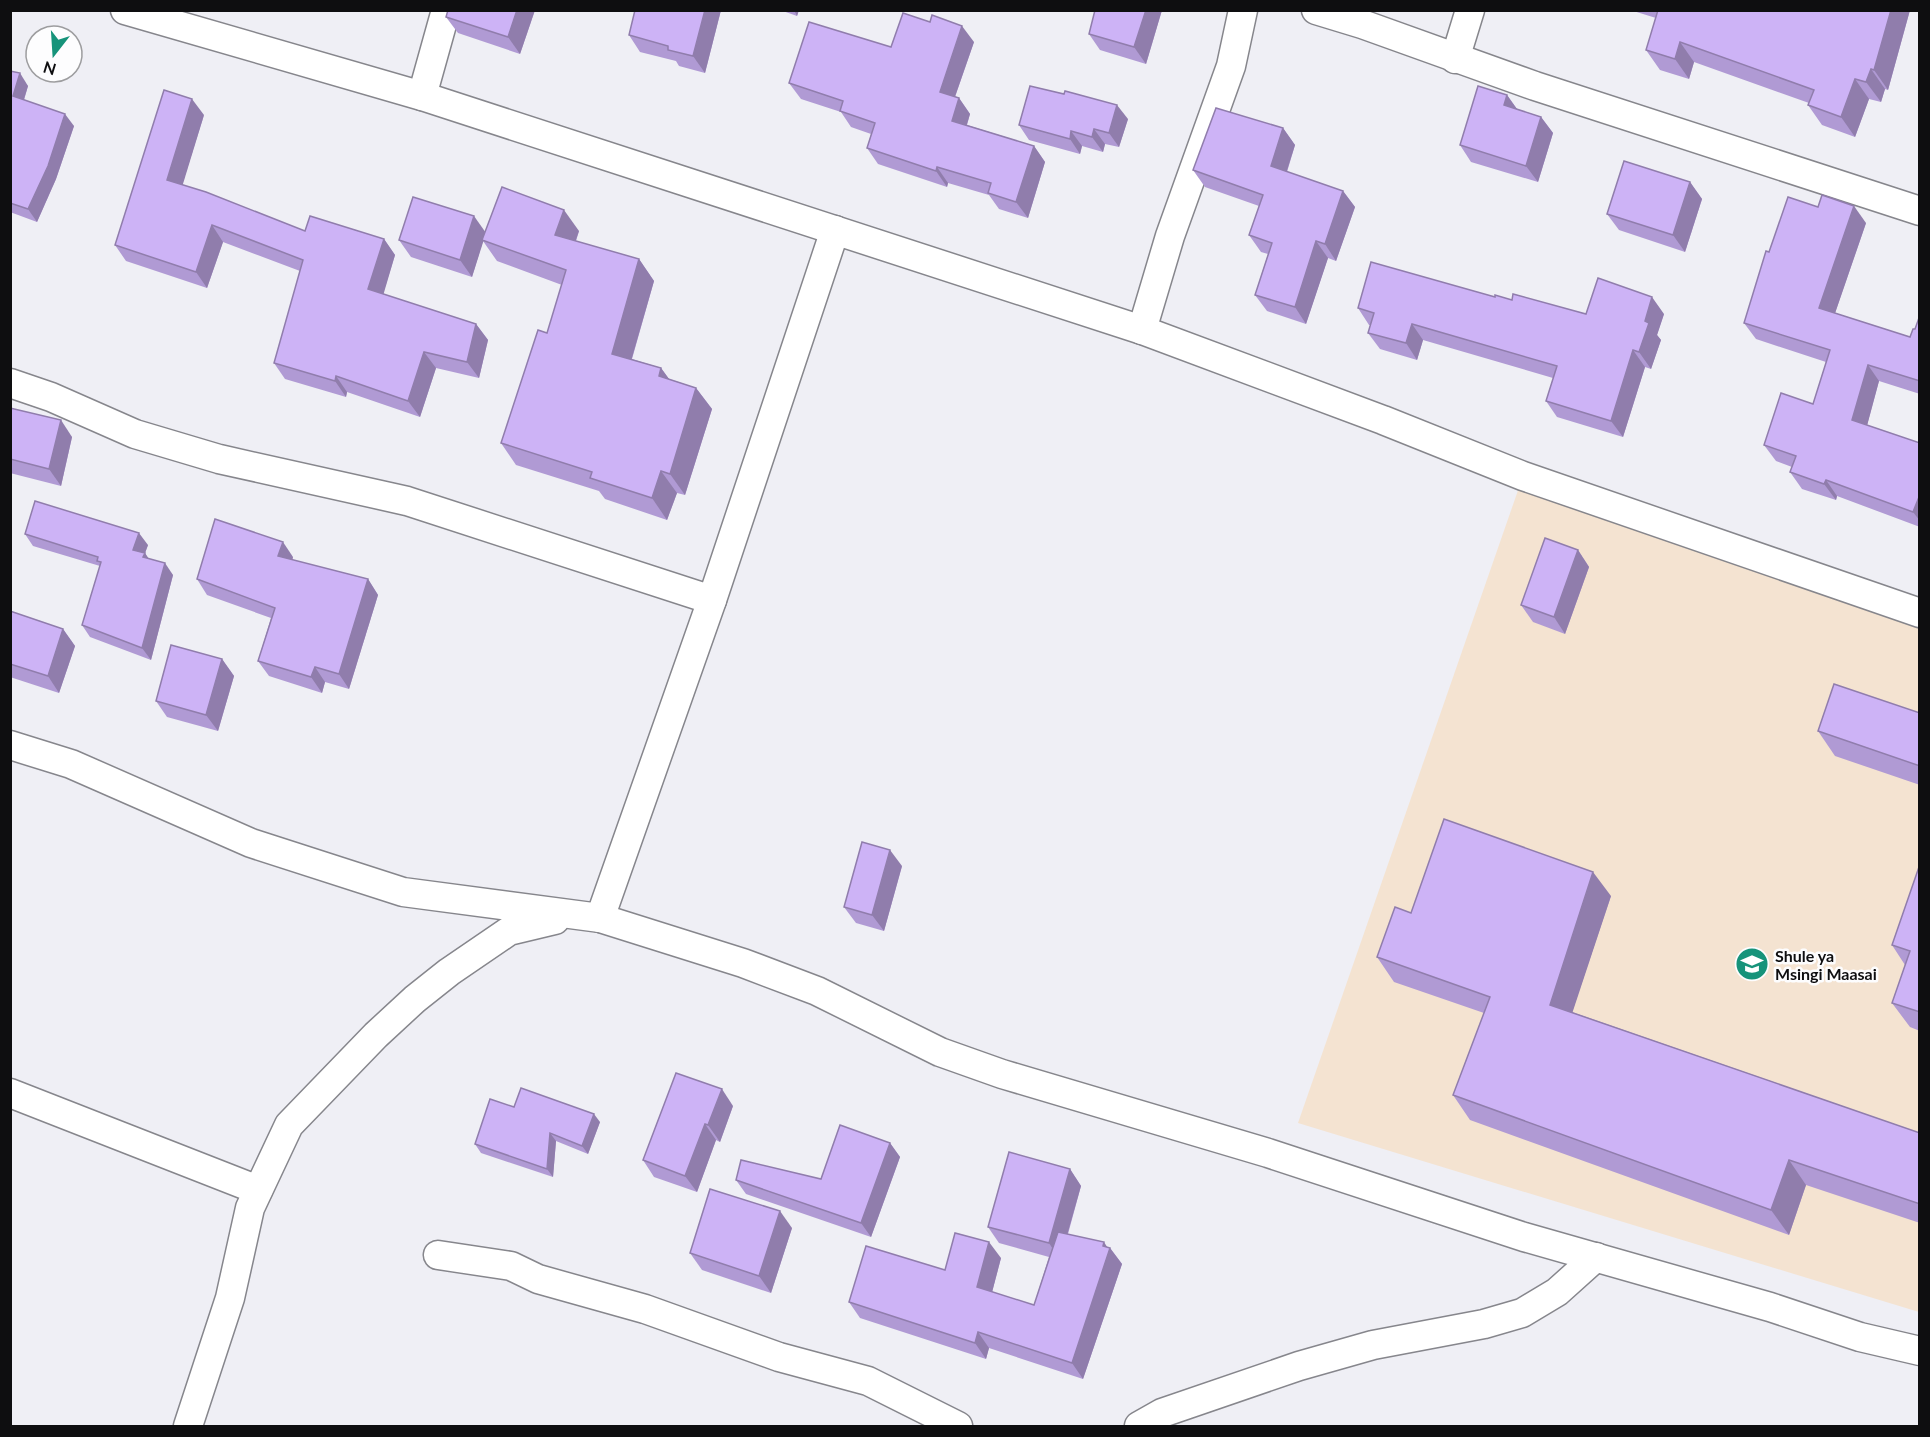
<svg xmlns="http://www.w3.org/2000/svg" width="1930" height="1437" font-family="Lato,sans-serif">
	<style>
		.education { fill: #f4e3d1 }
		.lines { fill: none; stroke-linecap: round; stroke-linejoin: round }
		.street-casing { stroke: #86868c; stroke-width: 31 }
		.street { stroke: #fff; stroke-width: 28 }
		.wall { fill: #b09ad4 }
		.shaded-wall { fill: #907dac }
		.building { fill: #cdb3f6; stroke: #907dac; stroke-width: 1.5 }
		.labels { text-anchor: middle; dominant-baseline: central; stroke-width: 5; stroke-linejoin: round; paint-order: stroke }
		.poi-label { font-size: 16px; font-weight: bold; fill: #0e0e10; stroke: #fdfdfe; text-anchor: start }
	</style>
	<rect width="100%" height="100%" fill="#efeff5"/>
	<polygon class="education" points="1523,476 1919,613 1919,1312 1298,1123"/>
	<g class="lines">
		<defs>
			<g id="street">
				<polyline points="125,10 422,96 1142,330 1383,420 1523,476 1920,613"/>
				<polyline points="1316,10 1362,24 1535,86 1920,211"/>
				<polyline points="1455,59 1470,10"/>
				<polyline points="422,96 446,10"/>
				<polyline points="1142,330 1170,236 1231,66 1243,10"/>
				<polyline points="10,383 51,397 135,434 219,459 407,501 712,600"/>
				<polyline points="10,745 71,764 251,843 403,892 600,918 743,963 817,991 940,1052 1002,1074 1268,1153 1524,1237 1770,1307 1860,1337 1920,1351"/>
				<polyline points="600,918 712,600 835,230"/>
				<polyline points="10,1093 258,1190"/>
				<polyline points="438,1255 511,1266 538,1279 645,1309 779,1357 868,1381 958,1426"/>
				<polyline points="188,1426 230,1298 250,1208 289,1125 376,1035 415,999 449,972 509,931 555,920"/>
				<polyline points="1139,1426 1162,1413 1299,1366 1373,1345 1484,1324 1522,1313 1557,1292 1596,1257"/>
			</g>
		</defs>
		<use href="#street" class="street-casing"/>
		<use href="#street" class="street"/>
	</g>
	<g class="wall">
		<polygon points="535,10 520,54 458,33 446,17"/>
		<polygon points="721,10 705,73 679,66 676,61 640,52 629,35"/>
		<polygon points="780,10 799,10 797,16"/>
		<polygon points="1095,10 1162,10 1146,64 1100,50 1089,34"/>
		<polygon points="1630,10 1910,10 1888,90 1885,89 1881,102 1869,99 1855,137 1822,125 1808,105 1809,103 1694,62 1689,79 1660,70 1646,50 1656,18"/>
		<polygon points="974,42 955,97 959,98 970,114 967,125 1034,146 1045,162 1028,218 999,209 989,195 948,183 947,187 878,164 867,148 871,134 851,127 841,112 801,99 789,83 891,47"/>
		<polygon points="10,71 28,86 24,100 74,126 56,179 37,222 10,212"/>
		<polygon points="1507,95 1517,109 1541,117 1553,133 1538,182 1471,162 1460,145"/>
		<polygon points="204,115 182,185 305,231 384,239 395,255 383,294 476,324 488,340 479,378 436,368 420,417 347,392 346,397 285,379 274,363 300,271 223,242 207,288 126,261 115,245"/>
		<polygon points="1128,119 1119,147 1105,144 1103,152 1082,146 1080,154 1029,140 1019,125"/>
		<polygon points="1283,128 1295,145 1287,172 1343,191 1355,207 1336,261 1328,258 1306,324 1267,311 1255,295 1268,254 1261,252 1249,235 1259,206 1205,187 1193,170"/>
		<polygon points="1690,182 1702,199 1685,252 1619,230 1607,214"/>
		<polygon points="1866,223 1835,313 1910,337 1915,329 1920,315 1920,394 1879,381 1867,425 1920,443 1920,527 1837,496 1836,500 1802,489 1790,472 1792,467 1776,461 1764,445 1813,404 1826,362 1756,339 1744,323 1769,252"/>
		<polygon points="579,231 576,241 639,259 654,281 632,359 661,368 669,379 696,388 712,409 685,495 677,493 667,520 605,499 599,491 516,465 501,443 547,333 562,285 497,261 483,241 472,277 411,257 399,240 485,232"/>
		<polygon points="1495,297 1586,314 1664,314 1657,335 1661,340 1651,369 1645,367 1623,437 1557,417 1546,401 1553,378 1423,340 1417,360 1380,349 1368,333 1371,325 1369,325 1358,308"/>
		<polygon points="10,408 72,437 61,486 10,473"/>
		<polygon points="25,534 148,545 145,553 148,559 173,575 151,660 90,637 82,625 100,566 33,546"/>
		<polygon points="1578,550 1589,567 1565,634 1533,622 1521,605"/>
		<polygon points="293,557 292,560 368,579 378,595 349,689 325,682 322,693 269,676 258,661 271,618 207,595 197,579"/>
		<polygon points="10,611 63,629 75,646 59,693 10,677"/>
		<polygon points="222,659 234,676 218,731 167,717 156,701"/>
		<polygon points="1920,713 1920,785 1835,756 1818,731"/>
		<polygon points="1920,864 1920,1031 1910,1027 1892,1003 1905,965 1892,945"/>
		<polygon points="902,866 884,931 856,923 844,907"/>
		<polygon points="1611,896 1572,1012 1920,1133 1920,1223 1806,1185 1789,1235 1470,1120 1453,1095 1484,1013 1394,982 1377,957 1411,913"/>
		<polygon points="733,1106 720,1142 716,1140 697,1192 654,1177 643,1160"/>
		<polygon points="514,1107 600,1122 588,1154 556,1141 553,1177 481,1153 475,1144"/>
		<polygon points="890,1143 900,1157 871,1237 746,1194 736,1180 821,1179"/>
		<polygon points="1070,1169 1081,1186 1068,1234 1110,1248 1122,1264 1083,1379 989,1348 986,1359 860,1318 849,1302 945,1270 1001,1258 992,1292 1034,1305 1049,1257 999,1243 988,1227"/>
		<polygon points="792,1228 771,1293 702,1270 690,1253"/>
	</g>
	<g class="shaded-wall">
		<polygon points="517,10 535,10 520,54 508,37"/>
		<polygon points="705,10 721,10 705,73 693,56"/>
		<polygon points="794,10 799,10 797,16"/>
		<polygon points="1146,10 1162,10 1146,64 1134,47"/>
		<polygon points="1891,10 1910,10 1888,90 1874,70"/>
		<polygon points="962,26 974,42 951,108 940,92"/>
		<polygon points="1680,42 1694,62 1689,79 1675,59"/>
		<polygon points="1871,69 1885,89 1881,102 1866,82"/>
		<polygon points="20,73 28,86 21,109 13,96"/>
		<polygon points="1855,79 1869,99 1855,137 1841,117"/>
		<polygon points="1507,95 1519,112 1504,105"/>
		<polygon points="959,98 970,114 963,137 952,121"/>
		<polygon points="192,99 204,115 179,197 167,180"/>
		<polygon points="1117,105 1128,119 1119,147 1109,133"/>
		<polygon points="65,114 74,126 56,179 37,222 28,209"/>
		<polygon points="1541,117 1553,133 1538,182 1526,166"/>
		<polygon points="1283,128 1295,145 1283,183 1271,166"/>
		<polygon points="1094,129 1105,144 1103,152 1092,137"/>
		<polygon points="1071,131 1082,146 1080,154 1070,139"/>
		<polygon points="1034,146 1045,162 1028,218 1016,202"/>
		<polygon points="937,167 948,183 947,187 936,171"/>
		<polygon points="1690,182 1702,199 1685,252 1673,235"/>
		<polygon points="1343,191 1355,207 1336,261 1325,244"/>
		<polygon points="1854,206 1866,223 1831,325 1819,308"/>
		<polygon points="564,210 579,231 570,257 555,235"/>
		<polygon points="474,216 486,233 472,277 460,260"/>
		<polygon points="212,225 223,242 207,288 196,272"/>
		<polygon points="384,239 395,255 380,306 368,289"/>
		<polygon points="1316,241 1328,258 1306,324 1295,307"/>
		<polygon points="639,259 654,281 627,375 612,354"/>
		<polygon points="1652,297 1664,314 1657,335 1661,340 1651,369 1639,352 1645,321"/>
		<polygon points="476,324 488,340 479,378 467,362"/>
		<polygon points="1412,324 1423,340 1417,360 1406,343"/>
		<polygon points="1633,350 1645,367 1623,437 1611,421"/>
		<polygon points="424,352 436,368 420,417 408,401"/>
		<polygon points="1868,365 1879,381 1864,437 1852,420"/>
		<polygon points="661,368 677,390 659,376"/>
		<polygon points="336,376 347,392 346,397 335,381"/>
		<polygon points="696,388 712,409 685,495 670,474"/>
		<polygon points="61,420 72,437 61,486 49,469"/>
		<polygon points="661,471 677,493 667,520 652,498"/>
		<polygon points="1826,480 1837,496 1836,500 1824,484"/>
		<polygon points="1919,497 1920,498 1920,521 1913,512"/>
		<polygon points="139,533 148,545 145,553 153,565 133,550"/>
		<polygon points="283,542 293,557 289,572 278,556"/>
		<polygon points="1578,550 1589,567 1565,634 1554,617"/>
		<polygon points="165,563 173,575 151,660 142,648"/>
		<polygon points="368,579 378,595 349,689 339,674"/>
		<polygon points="63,629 75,646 59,693 48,676"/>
		<polygon points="222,659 234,676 218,731 206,715"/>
		<polygon points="315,667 325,682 322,693 311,677"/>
		<polygon points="890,850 902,866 884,931 872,915"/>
		<polygon points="1593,872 1611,896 1567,1029 1550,1005"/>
		<polygon points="722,1089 733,1106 720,1142 708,1125"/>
		<polygon points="594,1114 600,1122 588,1154 582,1146"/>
		<polygon points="705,1124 716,1140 697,1192 685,1176"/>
		<polygon points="550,1133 556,1141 553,1177 547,1169"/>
		<polygon points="890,1143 900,1157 871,1237 861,1223"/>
		<polygon points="1789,1160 1806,1185 1789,1235 1771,1210"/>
		<polygon points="1070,1169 1081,1186 1060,1260 1049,1243"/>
		<polygon points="780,1211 792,1228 771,1293 759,1276"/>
		<polygon points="989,1242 1001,1258 989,1304 977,1287"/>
		<polygon points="1104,1242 1109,1250 1110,1248 1122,1264 1083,1379 1072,1363"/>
		<polygon points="978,1332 989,1348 986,1359 975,1343"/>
	</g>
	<g class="building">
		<polygon points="448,10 517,10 508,37 446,17"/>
		<polygon points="635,10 705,10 693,56 668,50 668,46 629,35"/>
		<polygon points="1095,10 1146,10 1134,47 1089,34"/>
		<polygon points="1658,10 1891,10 1874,70 1871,69 1866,82 1855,79 1841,117 1808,105 1814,90 1680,42 1675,59 1646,50"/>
		<polygon points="903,13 930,22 932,15 962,26 940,92 959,98 952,121 1034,146 1016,202 988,193 991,183 937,167 936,171 867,148 875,123 840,111 843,101 789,83 809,22 891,47"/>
		<polygon points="10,71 20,73 13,96 65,114 48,166 28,209 10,203"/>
		<polygon points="1030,86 1064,94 1065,91 1117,105 1109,133 1094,129 1092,137 1071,131 1070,139 1019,125"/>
		<polygon points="1478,86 1507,95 1504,105 1541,117 1526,166 1460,145"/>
		<polygon points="164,90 192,99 167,180 206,192 305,231 310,216 384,239 368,289 476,324 467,362 424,352 408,401 336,376 335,381 274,363 303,260 212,225 196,272 115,245"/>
		<polygon points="1216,108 1283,128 1271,166 1343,191 1325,244 1316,241 1295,307 1255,295 1272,243 1249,235 1263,195 1193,170"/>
		<polygon points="1624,161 1690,182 1673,235 1607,214"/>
		<polygon points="502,187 564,210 555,235 639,259 612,354 661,368 659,376 696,388 670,474 661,471 652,498 590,478 592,472 501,443 538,330 547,333 566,270 482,240"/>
		<polygon points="1822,195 1854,206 1819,308 1910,337 1913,329 1915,329 1920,315 1920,381 1868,365 1852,420 1920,443 1920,497 1919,497 1913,512 1826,480 1824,484 1790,472 1796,456 1764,445 1781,393 1813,404 1830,350 1744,323 1766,251 1769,252 1788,197 1818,207"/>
		<polygon points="413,197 474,216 460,260 399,240"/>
		<polygon points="1371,262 1495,297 1495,295 1512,300 1513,294 1586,314 1598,278 1652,297 1645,321 1649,323 1639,352 1633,350 1611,421 1546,401 1557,366 1412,324 1406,343 1368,333 1374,313 1358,308"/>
		<polygon points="10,408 61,420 49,469 10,459"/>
		<polygon points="35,501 139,533 133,550 145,553 143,557 165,563 142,648 82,625 101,562 97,561 98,557 25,534"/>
		<polygon points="215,519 283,542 278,556 368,579 339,674 315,667 311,677 258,661 275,608 197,579"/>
		<polygon points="1545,538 1578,550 1554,617 1521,605"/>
		<polygon points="10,611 63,629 48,676 10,664"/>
		<polygon points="171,645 222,659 206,715 156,701"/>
		<polygon points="1834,684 1920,713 1920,766 1818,731"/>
		<polygon points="1444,819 1593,872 1550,1005 1920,1133 1920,1204 1789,1160 1771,1210 1453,1095 1490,997 1377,957 1395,907 1411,913"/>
		<polygon points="862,842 890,850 872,915 844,907"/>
		<polygon points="1920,864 1920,1012 1892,1003 1910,951 1892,945"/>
		<polygon points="676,1073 722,1089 708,1125 705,1124 685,1176 643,1160"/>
		<polygon points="521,1088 594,1114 582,1146 550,1133 547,1169 475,1144 490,1099 514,1107"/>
		<polygon points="840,1125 890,1143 861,1223 736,1180 741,1160 821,1179"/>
		<polygon points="1009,1152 1070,1169 1049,1243 988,1227"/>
		<polygon points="710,1189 780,1211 759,1276 690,1253"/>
		<polygon points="1058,1232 1104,1242 1103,1246 1110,1248 1072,1363 978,1332 975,1343 849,1302 866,1246 945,1270 955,1233 989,1242 977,1287 1034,1305"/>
	</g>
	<defs>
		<symbol id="school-disc" viewBox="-11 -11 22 22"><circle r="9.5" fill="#16937a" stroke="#fdfdfe"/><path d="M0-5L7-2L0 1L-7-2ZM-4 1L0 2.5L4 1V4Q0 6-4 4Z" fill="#fff"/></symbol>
	</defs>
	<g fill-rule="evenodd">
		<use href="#school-disc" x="1733" y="945" width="38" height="38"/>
	</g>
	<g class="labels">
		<g class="poi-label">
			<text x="1775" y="955">Shule ya<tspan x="1775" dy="18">Msingi Maasai</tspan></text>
		</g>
	</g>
	<rect width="1930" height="1437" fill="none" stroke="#0e0e10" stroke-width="24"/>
	<g transform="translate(54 54) rotate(197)"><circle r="28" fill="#fdfdfe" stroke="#9d9d9f" stroke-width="1.5"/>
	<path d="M0-4.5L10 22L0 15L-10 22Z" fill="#16937a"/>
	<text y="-9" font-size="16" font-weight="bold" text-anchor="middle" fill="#0e0e10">N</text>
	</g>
</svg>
